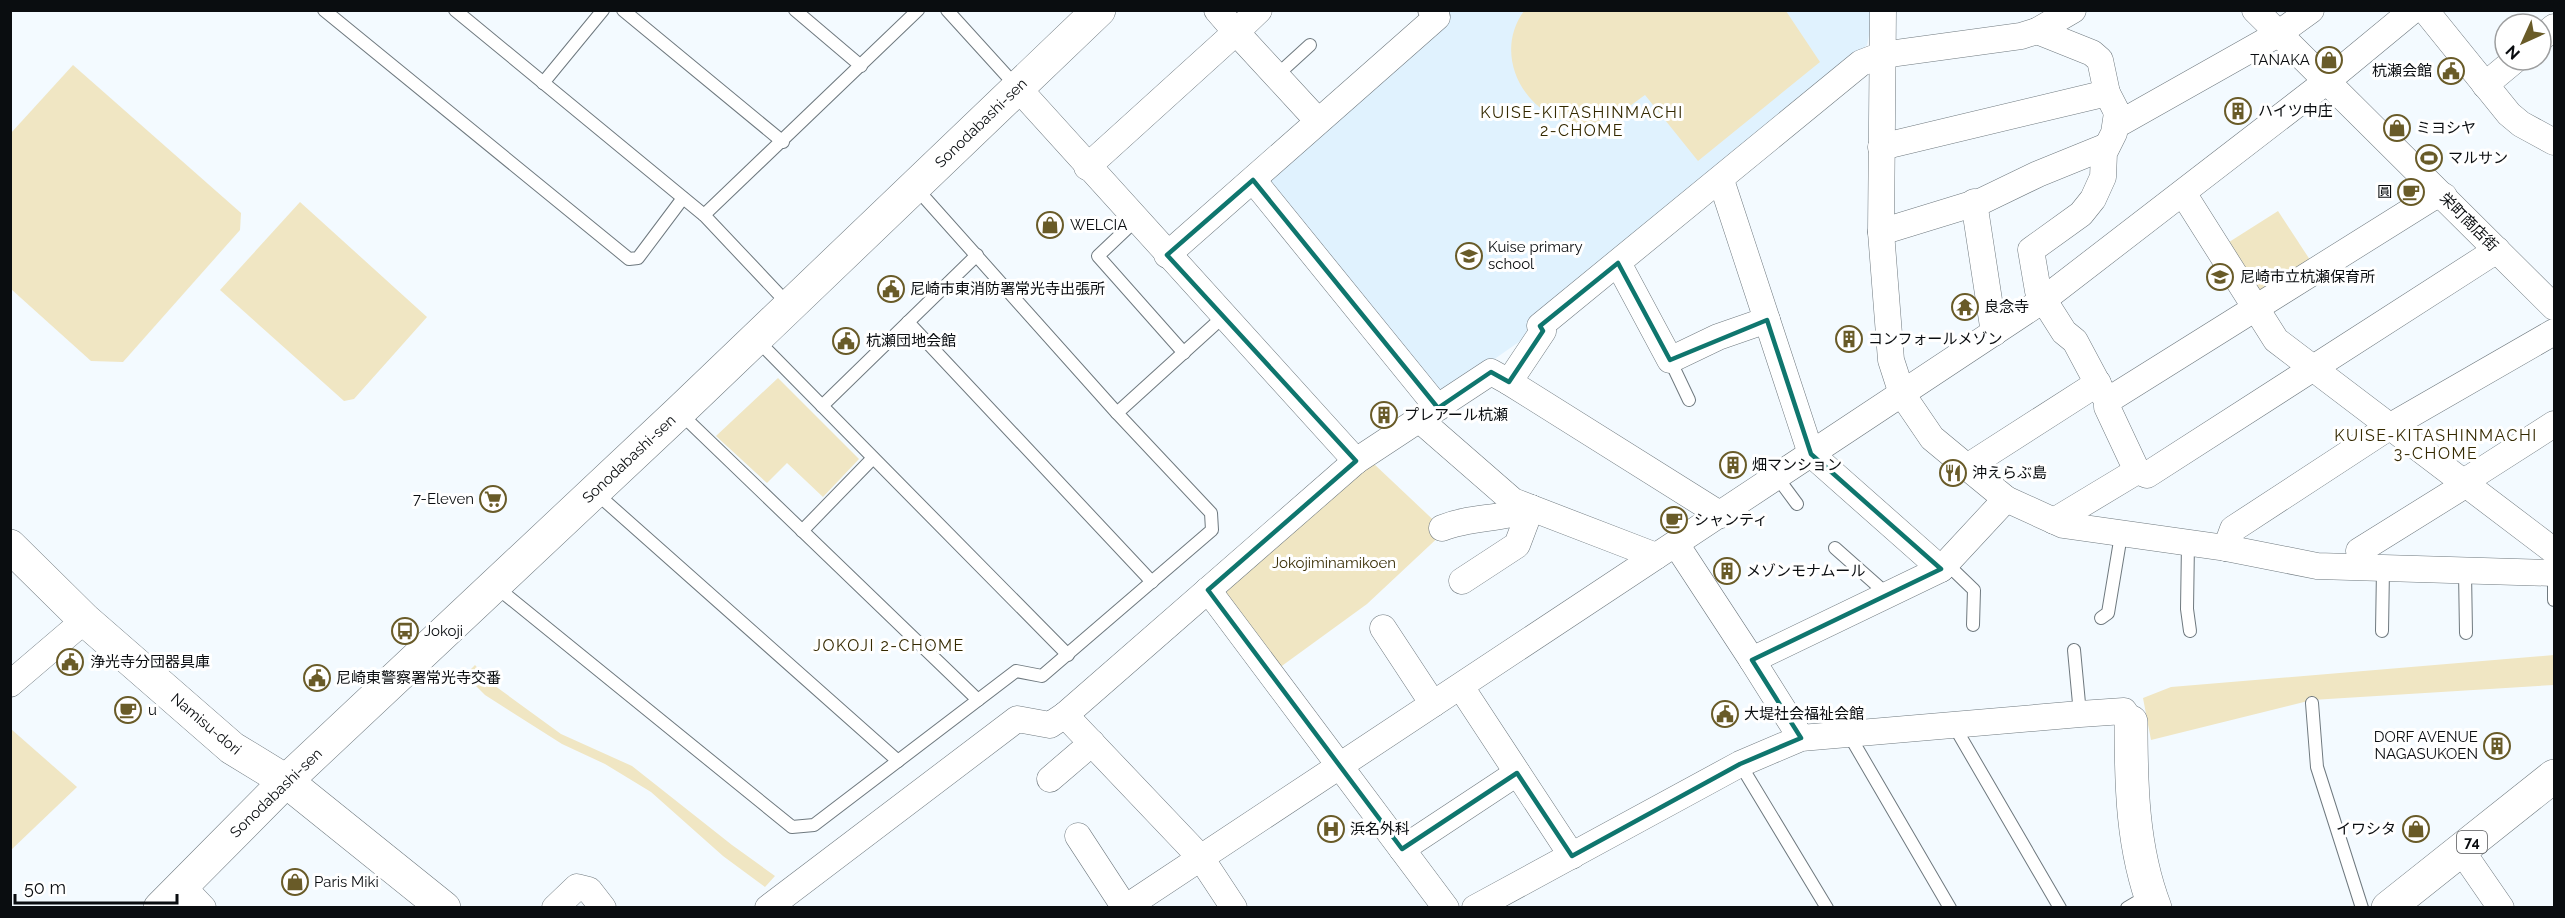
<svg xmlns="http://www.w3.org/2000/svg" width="2565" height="918" font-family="Raleway,'Noto Sans JP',sans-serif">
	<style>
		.built { fill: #e0f2fe }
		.green { fill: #f0e6c3 }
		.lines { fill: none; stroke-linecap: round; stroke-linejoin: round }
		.lane-casing { stroke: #6f797f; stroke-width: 14 }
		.street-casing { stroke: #6f797f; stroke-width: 27 }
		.secondary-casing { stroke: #6f797f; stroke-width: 34 }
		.primary-casing { stroke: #6f797f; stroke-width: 34 }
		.lane { stroke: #fff; stroke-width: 12 }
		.street { stroke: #fff; stroke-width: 26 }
		.secondary { stroke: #fff; stroke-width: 33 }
		.primary { stroke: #fff; stroke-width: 33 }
		.marked { fill: none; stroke: #0f766e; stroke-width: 4.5; stroke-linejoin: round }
		.labels { text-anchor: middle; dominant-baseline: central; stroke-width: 6; stroke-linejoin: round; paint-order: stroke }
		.shield { fill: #fff; stroke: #545658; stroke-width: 1.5 }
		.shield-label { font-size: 14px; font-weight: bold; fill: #0a0d10 }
		.poi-label { font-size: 15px; fill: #0a0d10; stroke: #fff; text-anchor: start }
		.street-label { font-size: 15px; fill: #0a0d10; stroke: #fff }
		.park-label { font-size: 15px; fill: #3c310a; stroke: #fff }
		.neighbourhood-label { font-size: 16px; letter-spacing: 1.5px; fill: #342900; stroke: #fff }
	</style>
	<rect width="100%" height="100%" fill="#f3faff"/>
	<polygon class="built" points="1436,11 1871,11 1872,21 1867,45 1533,332 1443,395 1268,186 1268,176"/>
	<g class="green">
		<path d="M1524,11H1786L1820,62L1698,161L1645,95C1628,107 1614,120 1593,123C1533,130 1488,60 1524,11Z"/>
		<polygon points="73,65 241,213 240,230 123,362 91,361 11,289 11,133"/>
		<polygon points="300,202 427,317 354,399 344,401 220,290"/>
		<polygon points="2278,211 2314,266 2264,299 2226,244"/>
		<polygon points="778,378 859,459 823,497 787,463 767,483 716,436"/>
		<polygon points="1373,463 1445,531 1367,604 1279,668 1226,597 1227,584"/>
		<polygon points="2554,655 2554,685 2312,700 2151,740 2143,698 2171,687"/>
		<polygon points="475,665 491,683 561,734 632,766 732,845 775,876 765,887 723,856 651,792 605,764 562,744 485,695 465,675"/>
		<polygon points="11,729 77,787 11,850"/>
	</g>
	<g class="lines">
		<defs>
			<g id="lane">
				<polyline points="324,10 629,259 638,258 683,198"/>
				<polyline points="455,10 704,215 789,305"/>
				<polyline points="623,10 783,142"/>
				<polyline points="795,10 861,66"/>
				<polyline points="947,10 1017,87"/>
				<polyline points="1276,76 1310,45"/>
				<polyline points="543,83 603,10"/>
				<polyline points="916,188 1117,413 1224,316"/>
				<polyline points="704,215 918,10"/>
				<polyline points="1136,220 1098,256 1184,353"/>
				<polyline points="908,322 1152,582"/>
				<polyline points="756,339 1068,655"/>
				<polyline points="1670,360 1689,400"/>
				<polyline points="822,406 977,255"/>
				<polyline points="680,413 978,700"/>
				<polyline points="1777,477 1797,504"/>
				<polyline points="596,493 898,761"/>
				<polyline points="802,531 873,458"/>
				<polyline points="2188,543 2187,609 2190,631"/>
				<polyline points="1835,548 1888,595"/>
				<polyline points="1946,563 1974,590 1973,625"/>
				<polyline points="2465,572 2466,633"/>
				<polyline points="2554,573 2554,600"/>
				<polyline points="495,586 792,827 814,825 1016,671 1042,676 1212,530 1211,513 1117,413"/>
				<polyline points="2101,618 2108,613 2121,535"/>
				<polyline points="2382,631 2383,569"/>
				<polyline points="2074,650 2080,714"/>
				<polyline points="2312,703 2317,767 2362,908"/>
				<polyline points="1953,724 2060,908"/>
				<polyline points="1848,733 1950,908"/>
				<polyline points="1740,764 1827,908"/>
				<polyline points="2127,908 2149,895"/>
			</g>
			<g id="street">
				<polyline points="1259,10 1236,32 1318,121"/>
				<polyline points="1883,10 1881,232 1891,360 1902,394 1932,438 1967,467 2006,499 2063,525 2226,548 2317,566 2554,573"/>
				<polyline points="2255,10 2554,307"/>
				<polyline points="2425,10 2509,114 2521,124 2554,142"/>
				<polyline points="2037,31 2073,10"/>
				<polyline points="2541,38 2554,27"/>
				<polyline points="2485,85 2515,60"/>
				<polyline points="1018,88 1356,461"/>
				<polyline points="2117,113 2114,133 2104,153 2103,177 2093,199 2081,214 2031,250 2038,291 2064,332 2075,341 2107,401 2107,407 2137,471"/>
				<polyline points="1881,147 2107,93"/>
				<polyline points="1087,167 1236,32 1217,10"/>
				<polyline points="1253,180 1438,408"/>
				<polyline points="1721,180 1811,454 1941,569"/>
				<polyline points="2183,193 2276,340 2554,551"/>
				<polyline points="1974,202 1994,333"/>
				<polyline points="1881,232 1982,201 2038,174 2107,146"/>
				<polyline points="1167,255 1437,17 1431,10"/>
				<polyline points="1618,263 1670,360 1718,337 1767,320"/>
				<polyline points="1509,382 1721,515"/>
				<polyline points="2107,401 2433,197 2444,196"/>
				<polyline points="1420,420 1513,501 1656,556"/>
				<polyline points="1967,467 2098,383"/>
				<polyline points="2462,483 2554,424"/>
				<polyline points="2054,521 2137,471 2147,475 2497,250"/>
				<path d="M1442,528C1471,516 1502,520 1531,508"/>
				<polyline points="1676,544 1752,660"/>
				<polyline points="2226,548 2233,529 2389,427 2554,332"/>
				<polyline points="2359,551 2465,485"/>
				<polyline points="1462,581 1517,545 1531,508"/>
				<polyline points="1208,590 1446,908"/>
				<polyline points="1383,628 1433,704"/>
				<polyline points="10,684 85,620"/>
				<polyline points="1461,687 1572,856"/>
				<polyline points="1065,715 1201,858 1234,908"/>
				<polyline points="1801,738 1752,660 1941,569 2006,499"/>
				<polyline points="1050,779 1092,743"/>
				<polyline points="1078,836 1125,908"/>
				<polyline points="1402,849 1517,773"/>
				<polyline points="2461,850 2501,908"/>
				<polyline points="182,886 203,908"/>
				<polyline points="555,908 577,887 589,890 603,908"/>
				<polyline points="768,908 1017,719 1050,725 1065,715 1356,461 1491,372 1509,382 1543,331 1540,326 1861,63 1882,55 2021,36 2037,31 2092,53 2100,60 2107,93 2122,122 2278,34 2311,10"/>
				<polyline points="1125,908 2043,300 2327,81 2413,10"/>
				<polyline points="1475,908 1740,764 1801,738 2080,714 2124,711 2131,722"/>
			</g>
			<g id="secondary">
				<polyline points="10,546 85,620 232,748 286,781 444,908"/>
				<path d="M2131,722C2131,784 2132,848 2155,908"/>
				<polyline points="160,908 286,781 679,412 1099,10"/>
			</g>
			<polyline id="primary" points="2388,908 2554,776"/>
		</defs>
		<use href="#lane" class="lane-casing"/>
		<use href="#street" class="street-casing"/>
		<use href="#secondary" class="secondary-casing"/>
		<use href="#primary" class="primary-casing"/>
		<use href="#lane" class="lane"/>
		<use href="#street" class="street"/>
		<use href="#secondary" class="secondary"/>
		<use href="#primary" class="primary"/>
	</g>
	<path class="marked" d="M1253,180L1438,408L1491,372L1509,382L1543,331L1540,326L1618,263L1670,360L1767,320L1811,454L1941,569L1752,660L1801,738L1740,764L1572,856L1517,773L1402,849L1208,590L1356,461L1167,255Z"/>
	<defs>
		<symbol id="shop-ring" viewBox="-11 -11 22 22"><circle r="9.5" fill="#fff" stroke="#695b28" stroke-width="1.5"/><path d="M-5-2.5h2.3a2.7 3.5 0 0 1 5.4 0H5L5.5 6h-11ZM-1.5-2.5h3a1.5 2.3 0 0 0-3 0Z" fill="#695b28"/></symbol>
		<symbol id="civic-ring" viewBox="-11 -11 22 22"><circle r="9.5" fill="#fff" stroke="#695b28" stroke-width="1.5"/><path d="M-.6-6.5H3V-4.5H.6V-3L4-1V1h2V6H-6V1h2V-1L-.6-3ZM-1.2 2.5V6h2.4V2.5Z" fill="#695b28"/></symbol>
		<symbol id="building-ring" viewBox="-11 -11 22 22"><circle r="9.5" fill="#fff" stroke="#695b28" stroke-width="1.5"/><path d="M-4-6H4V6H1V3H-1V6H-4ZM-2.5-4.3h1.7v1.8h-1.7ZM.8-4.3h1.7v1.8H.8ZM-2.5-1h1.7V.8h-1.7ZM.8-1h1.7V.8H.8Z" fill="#695b28"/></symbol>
		<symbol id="stadium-ring" viewBox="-11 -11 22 22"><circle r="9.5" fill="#fff" stroke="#695b28" stroke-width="1.5"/><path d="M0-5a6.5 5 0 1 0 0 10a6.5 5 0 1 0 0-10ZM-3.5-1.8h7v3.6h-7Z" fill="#695b28"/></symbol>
		<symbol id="cafe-ring" viewBox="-11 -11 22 22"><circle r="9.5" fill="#fff" stroke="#695b28" stroke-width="1.5"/><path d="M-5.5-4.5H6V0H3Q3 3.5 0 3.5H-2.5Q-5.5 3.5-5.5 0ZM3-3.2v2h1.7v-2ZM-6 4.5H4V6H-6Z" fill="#695b28"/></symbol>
		<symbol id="school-ring" viewBox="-11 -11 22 22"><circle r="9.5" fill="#fff" stroke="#695b28" stroke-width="1.5"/><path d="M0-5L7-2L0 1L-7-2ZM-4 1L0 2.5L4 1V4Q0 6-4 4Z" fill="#695b28"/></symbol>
		<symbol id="temple-ring" viewBox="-11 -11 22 22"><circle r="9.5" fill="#fff" stroke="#695b28" stroke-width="1.5"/><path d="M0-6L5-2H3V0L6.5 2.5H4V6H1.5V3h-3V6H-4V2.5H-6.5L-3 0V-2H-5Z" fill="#695b28"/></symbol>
		<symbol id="restaurant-ring" viewBox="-11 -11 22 22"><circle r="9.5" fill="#fff" stroke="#695b28" stroke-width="1.5"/><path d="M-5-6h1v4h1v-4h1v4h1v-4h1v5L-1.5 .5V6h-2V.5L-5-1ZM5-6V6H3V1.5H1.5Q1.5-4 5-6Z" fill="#695b28"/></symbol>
		<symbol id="supermarket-ring" viewBox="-11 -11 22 22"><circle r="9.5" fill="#fff" stroke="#695b28" stroke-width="1.5"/><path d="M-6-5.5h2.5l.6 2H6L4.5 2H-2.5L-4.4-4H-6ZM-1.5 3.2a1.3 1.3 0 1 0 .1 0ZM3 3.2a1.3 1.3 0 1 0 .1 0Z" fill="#695b28"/></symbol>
		<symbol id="bus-ring" viewBox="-11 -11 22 22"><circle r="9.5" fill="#fff" stroke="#695b28" stroke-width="1.5"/><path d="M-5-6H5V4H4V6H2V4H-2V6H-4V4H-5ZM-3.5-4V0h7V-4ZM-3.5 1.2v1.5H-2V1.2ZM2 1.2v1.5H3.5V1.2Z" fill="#695b28"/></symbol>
		<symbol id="hospital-ring" viewBox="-11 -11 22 22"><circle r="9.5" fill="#fff" stroke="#695b28" stroke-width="1.5"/><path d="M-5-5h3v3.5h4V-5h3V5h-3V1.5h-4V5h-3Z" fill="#695b28"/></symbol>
	</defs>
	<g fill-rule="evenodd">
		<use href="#shop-ring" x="2314" y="45" width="30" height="30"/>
		<use href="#civic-ring" x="2436" y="56" width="30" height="30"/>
		<use href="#building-ring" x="2223" y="96" width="30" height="30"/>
		<use href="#shop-ring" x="2382" y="113" width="30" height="30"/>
		<use href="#stadium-ring" x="2414" y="143" width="30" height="30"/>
		<use href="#cafe-ring" x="2396" y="177" width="30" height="30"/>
		<use href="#shop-ring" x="1035" y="210" width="30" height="30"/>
		<use href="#school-ring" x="1454" y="241" width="30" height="30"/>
		<use href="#school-ring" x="2205" y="262" width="30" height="30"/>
		<use href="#civic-ring" x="876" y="274" width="30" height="30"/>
		<use href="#temple-ring" x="1950" y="292" width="30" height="30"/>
		<use href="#building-ring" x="1834" y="324" width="30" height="30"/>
		<use href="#civic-ring" x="831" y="326" width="30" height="30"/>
		<use href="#building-ring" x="1369" y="400" width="30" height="30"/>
		<use href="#building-ring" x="1718" y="450" width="30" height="30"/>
		<use href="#restaurant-ring" x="1938" y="458" width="30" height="30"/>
		<use href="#supermarket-ring" x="478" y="484" width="30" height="30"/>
		<use href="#cafe-ring" x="1659" y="505" width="30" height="30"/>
		<use href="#building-ring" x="1712" y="556" width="30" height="30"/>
		<use href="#bus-ring" x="390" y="616" width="30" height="30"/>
		<use href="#civic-ring" x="55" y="647" width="30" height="30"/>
		<use href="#civic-ring" x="302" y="663" width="30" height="30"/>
		<use href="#cafe-ring" x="113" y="695" width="30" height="30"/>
		<use href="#civic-ring" x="1710" y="699" width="30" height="30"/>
		<use href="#building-ring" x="2482" y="731" width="30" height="30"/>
		<use href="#hospital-ring" x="1316" y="814" width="30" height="30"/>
		<use href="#shop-ring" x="2401" y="814" width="30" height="30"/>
		<use href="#shop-ring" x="280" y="867" width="30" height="30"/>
	</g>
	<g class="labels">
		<rect class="shield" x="2457" y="831" width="30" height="22" rx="4.5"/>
		<g class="shield-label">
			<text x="2472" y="842">74</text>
		</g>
		<g class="poi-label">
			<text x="2310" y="60" text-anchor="end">TANAKA</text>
			<text x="2432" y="71" text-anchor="end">杭瀬会館</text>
			<text x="2258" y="111">ハイツ中庄</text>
			<text x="2416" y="128">ミヨシヤ</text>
			<text x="2448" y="158">マルサン</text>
			<text x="2392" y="192" text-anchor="end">圓</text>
			<text x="1070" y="225">WELCIA</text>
			<text x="1488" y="247">Kuise primary<tspan x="1488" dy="17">school</tspan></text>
			<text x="2240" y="277">尼崎市立杭瀬保育所</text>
			<text x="910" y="289">尼崎市東消防署常光寺出張所</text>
			<text x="1984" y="307">良念寺</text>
			<text x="1868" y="339">コンフォールメゾン</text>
			<text x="866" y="341">杭瀬団地会館</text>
			<text x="1404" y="415">プレアール杭瀬</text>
			<text x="1752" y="465">畑マンション</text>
			<text x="1972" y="473">沖えらぶ島</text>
			<text x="474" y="499" text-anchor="end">7-Eleven</text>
			<text x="1694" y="520">シャンティ</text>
			<text x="1746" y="571">メゾンモナムール</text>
			<text x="424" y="631">Jokoji</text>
			<text x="90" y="662">浄光寺分団器具庫</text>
			<text x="336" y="678">尼崎東警察署常光寺交番</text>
			<text x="148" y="710">u</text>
			<text x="1744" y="714">大堤社会福祉会館</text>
			<text x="2478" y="737" text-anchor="end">DORF AVENUE<tspan x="2478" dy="17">NAGASUKOEN</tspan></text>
			<text x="1350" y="829">浜名外科</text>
			<text x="2396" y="829" text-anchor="end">イワシタ</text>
			<text x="314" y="882">Paris Miki</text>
		</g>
		<g class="street-label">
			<text transform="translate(981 123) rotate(-44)">Sonodabashi-sen</text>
			<text transform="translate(2469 222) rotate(45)">栄町商店街</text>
			<text transform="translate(629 459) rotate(-43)">Sonodabashi-sen</text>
			<text transform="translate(206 724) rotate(40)">Namisu-dori</text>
			<text transform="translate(276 793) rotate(-44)">Sonodabashi-sen</text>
		</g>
		<g class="park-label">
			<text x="1334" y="563">Jokojiminamikoen</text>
		</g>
		<g class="neighbourhood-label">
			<text x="1582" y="112">KUISE-KITASHINMACHI<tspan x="1582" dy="18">2-CHOME</tspan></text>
			<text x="2436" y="435">KUISE-KITASHINMACHI<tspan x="2436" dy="18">3-CHOME</tspan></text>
			<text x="889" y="645">JOKOJI 2-CHOME</text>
		</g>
	</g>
	<rect width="2565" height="918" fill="none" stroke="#0a0d10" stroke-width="24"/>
	<g transform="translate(2523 42) rotate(225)"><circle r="28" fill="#ffffff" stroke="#9d9e9f" stroke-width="1.5"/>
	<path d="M0-4.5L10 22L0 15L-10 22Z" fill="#695b28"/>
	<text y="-9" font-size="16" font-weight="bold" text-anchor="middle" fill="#0a0d10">N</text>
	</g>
	<path d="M15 894v9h162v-9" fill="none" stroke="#0a0d10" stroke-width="3"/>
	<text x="24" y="894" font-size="18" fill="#0a0d10" stroke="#ffffff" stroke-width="4.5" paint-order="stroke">50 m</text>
</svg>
